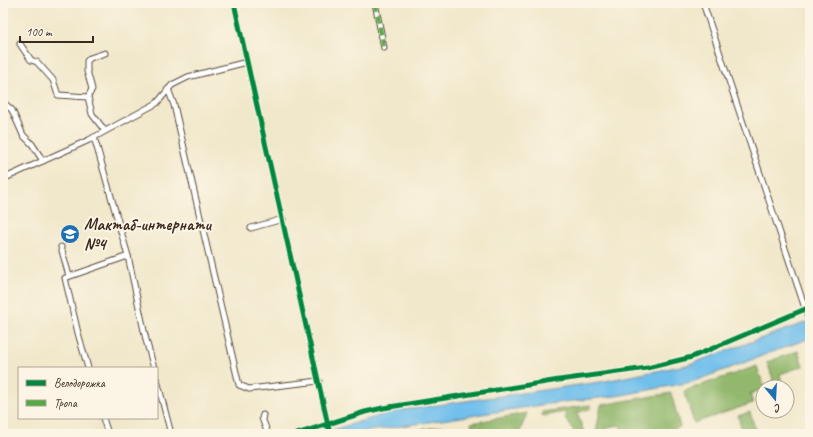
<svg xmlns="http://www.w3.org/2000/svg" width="813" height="437" font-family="Caveat,sans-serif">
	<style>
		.forest { fill: #92b86d; stroke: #667146 }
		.water { fill: #71c0ec; stroke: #567585 }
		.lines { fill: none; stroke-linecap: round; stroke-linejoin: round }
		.minor-casing { stroke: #564638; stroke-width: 7 }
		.minor { stroke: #fff; stroke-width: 5 }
		.quiet { stroke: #55ab43; stroke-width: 4; stroke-dasharray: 8 4; stroke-linecap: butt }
		.cycleway-casing { stroke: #fcf5e5; stroke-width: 8 }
		.cycleway { stroke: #00873e; stroke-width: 5 }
		.labels { text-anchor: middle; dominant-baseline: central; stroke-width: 4; stroke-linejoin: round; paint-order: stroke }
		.poi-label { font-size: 17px; font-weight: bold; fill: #3b2a1e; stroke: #fcf5e5; text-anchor: start }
	</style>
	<rect width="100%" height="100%" fill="#fcf5e5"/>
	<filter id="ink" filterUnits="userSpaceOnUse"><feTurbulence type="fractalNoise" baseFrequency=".025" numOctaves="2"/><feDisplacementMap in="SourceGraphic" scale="8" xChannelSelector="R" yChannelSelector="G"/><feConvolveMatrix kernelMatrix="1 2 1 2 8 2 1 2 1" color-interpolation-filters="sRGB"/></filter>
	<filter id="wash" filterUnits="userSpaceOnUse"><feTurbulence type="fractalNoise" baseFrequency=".012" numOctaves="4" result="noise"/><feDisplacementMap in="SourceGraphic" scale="16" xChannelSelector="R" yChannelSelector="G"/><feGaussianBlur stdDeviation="0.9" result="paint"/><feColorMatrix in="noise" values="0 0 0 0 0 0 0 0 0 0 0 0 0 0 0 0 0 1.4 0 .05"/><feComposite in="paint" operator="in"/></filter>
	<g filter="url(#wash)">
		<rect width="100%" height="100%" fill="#f1e8cb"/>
		<g class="forest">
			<polygon points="798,351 803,366 780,374 782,383 775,385 767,362"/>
			<polygon points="757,366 764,387 763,389 750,394 753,403 694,423 684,391"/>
			<polygon points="671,393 680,427 657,434 627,434 619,425 608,427 606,434 596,433 601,405"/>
			<polygon points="590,405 592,408 577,413 584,432 582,434 576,434 566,420 565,412 542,416 542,412"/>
			<polygon points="750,412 755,429 743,433 738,416"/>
			<polygon points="527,413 519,434 474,434 471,423"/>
			<polygon points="443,426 445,434 391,434"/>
		</g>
		<polygon class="water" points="810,321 810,338 692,382 616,396 548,404 369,431 361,434 319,434 395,411 600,382 687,365"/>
	</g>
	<g filter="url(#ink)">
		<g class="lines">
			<defs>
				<g id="minor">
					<polyline points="234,3 330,434"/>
					<polyline points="375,3 384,48"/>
					<polyline points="703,3 810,323"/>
					<polyline points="20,44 31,60 37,62 53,80 58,95 88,97"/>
					<polyline points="105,53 90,58 87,61 87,71 92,89 88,97 92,114 105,131"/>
					<polyline points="168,89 174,105 239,385 249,389 319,381"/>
					<polyline points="3,102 12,110 23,135 32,144 43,161"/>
					<polyline points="94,137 128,256 146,340 154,368"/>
					<polyline points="3,179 89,140 157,103 172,85 188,77 247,62"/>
					<polyline points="251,228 283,219"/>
					<polyline points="61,247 69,276"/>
					<polyline points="88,368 78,333 65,278 128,256"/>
					<polyline points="157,380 171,434"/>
					<polyline points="263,415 262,418 268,434"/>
					<polyline points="103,418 108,434"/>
					<polyline points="297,434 365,412 383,408 559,380 647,368 692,357 810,307"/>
				</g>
			</defs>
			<use href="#minor" class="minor-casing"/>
			<use href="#minor" class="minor"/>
			<polyline class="quiet" points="375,3 384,48"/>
			<defs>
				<g id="cycleway">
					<polyline points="234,3 330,434"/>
					<polyline points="297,434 365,412 383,408 559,380 647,368 692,357 810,307"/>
				</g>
			</defs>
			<use href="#cycleway" class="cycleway-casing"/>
			<use href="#cycleway" class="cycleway"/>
		</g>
	</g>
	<defs>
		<symbol id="school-disc" viewBox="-11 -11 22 22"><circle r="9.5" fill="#1f6fb2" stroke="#fcf5e5"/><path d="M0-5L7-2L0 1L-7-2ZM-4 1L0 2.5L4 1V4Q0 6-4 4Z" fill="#fff"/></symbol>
	</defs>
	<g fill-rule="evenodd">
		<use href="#school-disc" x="59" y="223" width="22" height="22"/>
	</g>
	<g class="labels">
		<g class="poi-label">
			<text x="84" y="224">Мактаб-интернати<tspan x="84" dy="20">№4</tspan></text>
		</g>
	</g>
	<rect width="813" height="437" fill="none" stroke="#fcf5e5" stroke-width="16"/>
	<rect x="18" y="367" width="140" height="52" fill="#fcf5e5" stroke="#afa495"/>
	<rect x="26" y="380" width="20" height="6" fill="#00873e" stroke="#afa495"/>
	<text x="54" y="387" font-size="12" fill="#3b2a1e">Велодорожка</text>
	<rect x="26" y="400" width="20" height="6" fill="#55ab43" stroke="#afa495"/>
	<text x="54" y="407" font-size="12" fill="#3b2a1e">Тропа</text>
	<g transform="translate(775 399) rotate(162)"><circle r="19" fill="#fcf5e5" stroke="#afa495"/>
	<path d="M0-3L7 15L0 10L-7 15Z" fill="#1f6fb2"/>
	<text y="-6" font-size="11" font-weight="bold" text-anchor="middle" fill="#3b2a1e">С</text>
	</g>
	<path d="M20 36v6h73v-6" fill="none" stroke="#3b2a1e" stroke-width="2"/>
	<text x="26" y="36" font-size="12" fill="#3b2a1e" stroke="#fcf5e5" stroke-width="3" paint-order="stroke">100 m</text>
</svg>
